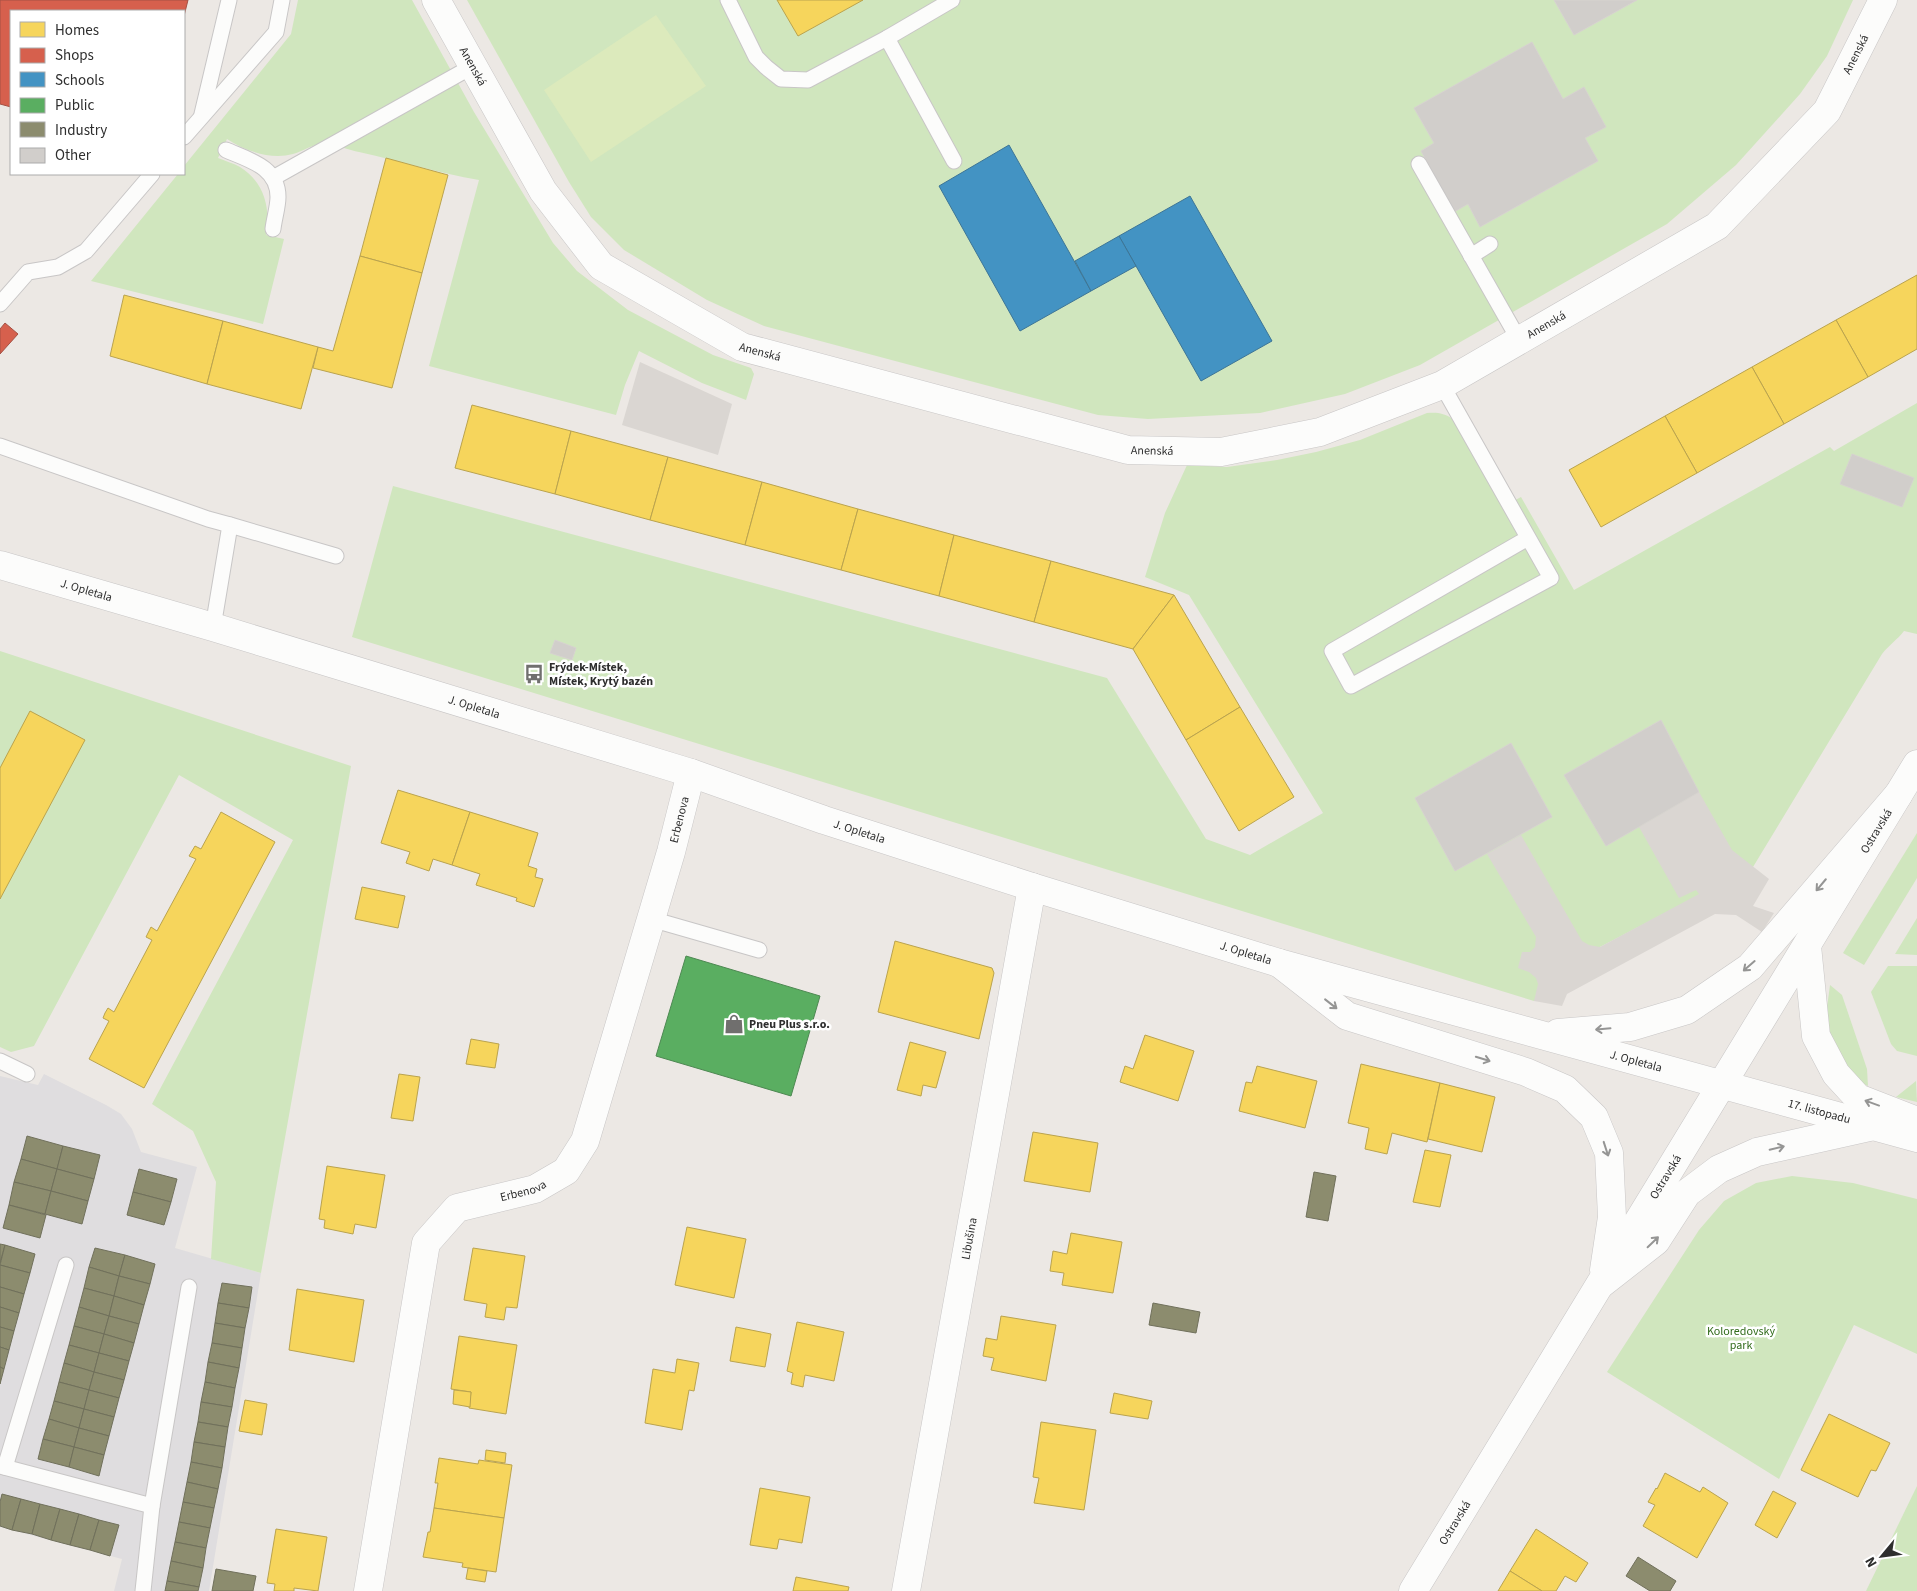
<svg xmlns="http://www.w3.org/2000/svg" width="1917" height="1591" font-family="'Source Sans 3',sans-serif">
	<style>
		.industrial { fill: #dfdddf }
		.green { fill: #d0e6be }
		.pitch { fill: #dceabc }
		.plaza { fill: #dad6d2 }
		.homes { fill: #f6d55c; stroke: #baa34e }
		.shops { fill: #d6604d; stroke: #a45144 }
		.schools { fill: #4393c3; stroke: #3d7596 }
		.public { fill: #5aae61; stroke: #4d8852 }
		.industry { fill: #8c8c6e; stroke: #70705b }
		.building { fill: #d1cecb; stroke: #d7d3d0 }
		.lines { fill: none; stroke-linecap: round; stroke-linejoin: round }
		.service-casing { stroke: #c8c6c6; stroke-width: 17 }
		.minor-casing { stroke: #c8c6c6; stroke-width: 29 }
		.tertiary-casing { stroke: #c8c6c6; stroke-width: 29 }
		.secondary-casing { stroke: #c8c6c6; stroke-width: 29 }
		.service { stroke: #fcfcfb; stroke-width: 15 }
		.minor { stroke: #fcfcfb; stroke-width: 28 }
		.tertiary { stroke: #fcfcfb; stroke-width: 28 }
		.secondary { stroke: #fcfcfb; stroke-width: 28 }
		.oneway { stroke: #959594 }
		.labels { text-anchor: middle; dominant-baseline: central; stroke-width: 5; stroke-linejoin: round; paint-order: stroke }
		.street-label { font-size: 12px; fill: #2e2e2e; stroke: #fff }
		.poi-label { font-size: 12px; font-weight: bold; fill: #2e2e2e; stroke: #fff; text-anchor: start }
		.park-label { font-size: 12px; fill: #326c1c; stroke: #fff }
	</style>
	<rect width="100%" height="100%" fill="#ece8e4"/>
	<polygon class="industrial" points="44,1074 106,1105 121,1114 132,1129 141,1152 197,1167 175,1248 261,1273 209,1591 114,1591 122,1559 0,1527 0,1076 38,1085"/>
	<g class="green">
		<path d="M298,0H412L474,112L553,243L577,271L628,310L713,355L751,368L754,374L746,400L702,383L639,351L625,385L616,415L429,366L479,180C439,173 400,161 359,152C349,150 332,143 322,144C312,144 302,152 293,154C271,160 245,151 227,139L218,158C225,161 233,163 240,167C264,182 271,208 266,235L284,239L263,324L91,281L178,174H184V166L291,34Z"/>
		<polygon points="467,0 1853,0 1827,56 1800,94 1736,165 1667,224 1420,365 1345,394 1260,413 1148,419 1098,415 764,326 707,300 624,250 591,217 569,182"/>
		<path d="M1917,403V634L1904,631C1897,640 1889,645 1882,654L1753,867L1600,947L1534,1001L352,637L393,486L1107,678L1206,839L1250,855L1323,813L1189,595L1145,577L1165,513L1187,465L1227,467L1277,460L1316,452L1360,440L1427,413C1437,412 1444,413 1453,419L1504,506L1521,497L1574,590L1830,447L1834,451Z"/>
		<polygon points="0,651 351,766 261,1273 211,1259 216,1182 193,1131 152,1104 293,840 179,775 34,1046 11,1052 0,1047"/>
		<polygon points="1917,833 1917,878 1864,965 1843,953"/>
		<polygon points="1917,918 1917,955 1895,954"/>
		<polygon points="1888,966 1917,966 1917,1056 1897,1051 1891,1044 1871,992"/>
		<polygon points="1830,985 1842,995 1867,1069 1868,1086 1855,1080 1827,1032 1826,1015"/>
		<polygon points="1916,1081 1917,1102 1896,1097"/>
		<polygon points="1792,1176 1853,1183 1917,1199 1917,1354 1854,1325 1779,1479 1607,1372 1699,1230 1724,1201 1756,1183"/>
		<polygon points="1917,1486 1917,1591 1866,1591"/>
	</g>
	<polygon class="pitch" points="656,15 706,86 591,162 544,90"/>
	<g class="plaza">
		<polygon points="640,362 732,404 718,455 622,425"/>
		<polygon points="1699,792 1732,850 1769,879 1753,906 1774,913 1762,932 1736,915 1715,914 1567,994 1562,1006 1534,1001 1538,984 1536,978 1529,972 1518,968 1522,952 1530,952 1535,947 1536,937 1487,854 1521,835 1582,941 1589,945 1600,947 1699,894 1696,890 1679,898 1639,827"/>
	</g>
	<g class="homes">
		<polygon points="777,0 863,0 798,36"/>
		<polygon points="386,158 448,175 422,273 360,256"/>
		<polygon points="360,256 422,273 392,388 313,368 318,347 333,351"/>
		<polygon points="1917,275 1917,349 1868,377 1836,320"/>
		<polygon points="124,295 223,321 207,384 110,356"/>
		<polygon points="1836,320 1868,377 1784,424 1752,367"/>
		<polygon points="223,321 318,347 301,409 207,384"/>
		<polygon points="1752,367 1784,424 1697,473 1665,416"/>
		<polygon points="472,405 571,431 555,494 455,468"/>
		<polygon points="1665,416 1697,473 1601,527 1569,470"/>
		<polygon points="571,431 668,457 650,520 555,494"/>
		<polygon points="668,457 762,482 745,545 650,520"/>
		<polygon points="762,482 858,509 841,570 745,545"/>
		<polygon points="858,509 954,535 939,596 841,570"/>
		<polygon points="954,535 1051,561 1034,622 939,596"/>
		<polygon points="1051,561 1174,595 1133,649 1034,622"/>
		<polygon points="1174,595 1240,707 1186,740 1133,649"/>
		<polygon points="1240,707 1294,797 1239,831 1186,740"/>
		<polygon points="30,711 85,740 0,899 0,768"/>
		<polygon points="398,790 470,812 452,865 433,859 429,871 406,863 410,852 381,843"/>
		<polygon points="221,812 275,842 144,1088 89,1059 109,1021 103,1018 105,1013 108,1008 114,1012 152,940 146,937 151,927 157,931 196,859 189,856 195,846 201,849"/>
		<polygon points="470,812 538,833 528,866 537,869 535,877 543,879 534,907 516,901 517,898 476,885 480,874 452,865"/>
		<polygon points="362,887 405,896 398,928 355,919"/>
		<polygon points="895,941 992,968 994,973 979,1039 878,1012"/>
		<polygon points="1145,1035 1194,1051 1178,1101 1120,1082 1125,1066 1133,1069"/>
		<polygon points="471,1039 499,1044 495,1068 466,1064"/>
		<polygon points="910,1042 946,1052 936,1088 923,1085 921,1096 897,1090"/>
		<polygon points="1361,1064 1440,1083 1427,1142 1392,1133 1387,1154 1365,1149 1369,1128 1348,1123"/>
		<polygon points="1257,1066 1317,1081 1305,1128 1239,1111 1246,1082 1252,1083"/>
		<polygon points="399,1074 420,1077 413,1121 391,1118"/>
		<polygon points="1440,1083 1495,1097 1482,1152 1428,1139"/>
		<polygon points="1033,1132 1098,1143 1090,1192 1024,1181"/>
		<polygon points="1425,1150 1451,1155 1440,1207 1413,1202"/>
		<polygon points="327,1166 385,1175 376,1228 355,1224 353,1234 324,1228 325,1220 319,1219"/>
		<polygon points="687,1227 746,1239 734,1298 675,1285"/>
		<polygon points="1071,1233 1122,1242 1113,1293 1062,1285 1064,1273 1050,1271 1053,1251 1067,1254"/>
		<polygon points="473,1248 525,1256 517,1308 506,1307 504,1320 485,1317 487,1304 464,1300"/>
		<polygon points="297,1289 364,1300 354,1362 289,1350"/>
		<polygon points="1001,1316 1056,1325 1046,1381 991,1370 994,1358 983,1356 986,1338 997,1340"/>
		<polygon points="797,1322 844,1332 834,1381 805,1375 803,1387 791,1384 793,1373 787,1371"/>
		<polygon points="736,1327 771,1334 765,1367 730,1361"/>
		<polygon points="459,1336 517,1345 506,1414 469,1408 471,1392 451,1389"/>
		<polygon points="677,1359 699,1363 694,1391 689,1390 682,1430 645,1423 653,1369 675,1373"/>
		<polygon points="454,1390 471,1392 470,1407 453,1404"/>
		<polygon points="1114,1393 1152,1401 1148,1419 1110,1413"/>
		<polygon points="245,1400 267,1404 262,1435 239,1431"/>
		<polygon points="1829,1414 1890,1443 1876,1471 1871,1470 1858,1497 1801,1470"/>
		<polygon points="1041,1422 1096,1430 1084,1510 1034,1503 1039,1478 1033,1477"/>
		<polygon points="486,1450 506,1453 505,1463 485,1460"/>
		<polygon points="439,1458 478,1464 479,1460 512,1465 504,1518 434,1508 438,1483 435,1483"/>
		<polygon points="1665,1473 1700,1492 1703,1487 1728,1503 1697,1558 1643,1526 1655,1505 1648,1502 1656,1488 1657,1489"/>
		<polygon points="760,1488 810,1497 802,1543 779,1539 777,1549 750,1545"/>
		<polygon points="1773,1491 1796,1503 1777,1538 1755,1525"/>
		<polygon points="434,1508 504,1518 496,1572 462,1567 463,1563 423,1557 428,1532 430,1532"/>
		<polygon points="276,1529 327,1537 318,1591 294,1588 294,1591 274,1591 275,1584 267,1583"/>
		<polygon points="1536,1529 1588,1563 1576,1582 1565,1576 1556,1591 1542,1591 1510,1571"/>
		<polygon points="468,1568 487,1571 485,1582 466,1579"/>
		<polygon points="1510,1571 1542,1591 1498,1591"/>
		<polygon points="796,1577 849,1587 848,1591 793,1591"/>
	</g>
	<g class="shops">
		<polygon points="0,0 188,0 184,16 184,11 11,11 11,107 0,104"/>
		<polygon points="5,323 18,334 0,354 0,329"/>
	</g>
	<g class="schools">
		<polygon points="1009,145 1091,291 1020,331 939,186"/>
		<polygon points="1190,196 1272,341 1201,381 1119,236"/>
		<polygon points="1119,236 1136,266 1091,291 1075,261"/>
	</g>
	<polygon class="public" points="686,956 820,996 791,1096 656,1056"/>
	<g class="industry">
		<polygon points="27,1136 63,1146 57,1169 21,1159"/>
		<polygon points="63,1146 100,1155 94,1179 57,1169"/>
		<polygon points="21,1159 57,1169 51,1191 14,1182"/>
		<polygon points="57,1169 94,1179 88,1201 51,1191"/>
		<polygon points="139,1169 177,1179 171,1202 133,1192"/>
		<polygon points="1314,1172 1336,1176 1328,1221 1306,1217"/>
		<polygon points="14,1182 51,1191 45,1214 9,1205"/>
		<polygon points="51,1191 88,1201 82,1224 45,1214"/>
		<polygon points="133,1192 171,1202 164,1225 127,1215"/>
		<polygon points="9,1205 46,1215 40,1238 3,1228"/>
		<polygon points="0,1244 5,1245 0,1263"/>
		<polygon points="5,1245 35,1254 30,1273 0,1265"/>
		<polygon points="95,1248 125,1255 119,1276 89,1267"/>
		<polygon points="125,1255 155,1264 150,1284 119,1276"/>
		<polygon points="0,1265 30,1273 24,1294 0,1287"/>
		<polygon points="89,1267 119,1276 114,1296 84,1288"/>
		<polygon points="119,1276 150,1284 144,1305 114,1296"/>
		<polygon points="222,1283 252,1287 249,1308 218,1303"/>
		<polygon points="0,1287 24,1294 19,1313 0,1307"/>
		<polygon points="84,1288 114,1296 109,1316 79,1307"/>
		<polygon points="114,1296 144,1305 139,1324 109,1316"/>
		<polygon points="218,1303 249,1308 245,1328 215,1323"/>
		<polygon points="1153,1303 1200,1312 1196,1333 1149,1325"/>
		<polygon points="0,1307 19,1313 14,1331 0,1327"/>
		<polygon points="79,1307 109,1316 104,1334 74,1326"/>
		<polygon points="109,1316 139,1324 134,1343 104,1334"/>
		<polygon points="215,1323 245,1328 242,1348 212,1343"/>
		<polygon points="74,1326 104,1334 99,1353 69,1345"/>
		<polygon points="0,1327 14,1331 9,1350 0,1347"/>
		<polygon points="104,1334 134,1343 129,1361 99,1353"/>
		<polygon points="212,1343 242,1348 239,1368 208,1362"/>
		<polygon points="69,1345 99,1353 94,1372 64,1363"/>
		<polygon points="0,1347 9,1350 4,1369 0,1367"/>
		<polygon points="99,1353 129,1361 124,1380 94,1372"/>
		<polygon points="208,1362 239,1368 235,1388 205,1382"/>
		<polygon points="64,1363 94,1372 89,1390 59,1382"/>
		<polygon points="0,1367 4,1369 0,1384"/>
		<polygon points="94,1372 124,1380 119,1398 89,1390"/>
		<polygon points="59,1382 89,1390 84,1409 54,1401"/>
		<polygon points="205,1382 235,1388 232,1407 201,1402"/>
		<polygon points="89,1390 119,1398 114,1417 84,1409"/>
		<polygon points="54,1401 84,1409 79,1428 49,1419"/>
		<polygon points="201,1402 232,1407 228,1427 198,1422"/>
		<polygon points="84,1409 114,1417 109,1436 79,1428"/>
		<polygon points="49,1419 79,1428 74,1447 43,1439"/>
		<polygon points="198,1422 228,1427 225,1447 194,1442"/>
		<polygon points="79,1428 109,1436 104,1455 74,1447"/>
		<polygon points="43,1439 74,1447 69,1467 38,1459"/>
		<polygon points="194,1442 225,1447 222,1468 191,1462"/>
		<polygon points="74,1447 104,1455 99,1476 69,1467"/>
		<polygon points="191,1462 222,1468 218,1489 187,1482"/>
		<polygon points="187,1482 218,1489 214,1508 183,1502"/>
		<polygon points="2,1494 21,1499 12,1530 0,1526 0,1502"/>
		<polygon points="21,1499 40,1504 32,1534 12,1530"/>
		<polygon points="183,1502 214,1508 210,1528 179,1522"/>
		<polygon points="40,1504 60,1509 51,1540 32,1534"/>
		<polygon points="60,1509 79,1514 70,1545 51,1540"/>
		<polygon points="79,1514 99,1520 90,1550 70,1545"/>
		<polygon points="99,1520 119,1525 110,1556 90,1550"/>
		<polygon points="179,1522 210,1528 206,1548 175,1542"/>
		<polygon points="175,1542 206,1548 203,1568 171,1561"/>
		<polygon points="1638,1557 1676,1581 1670,1591 1650,1591 1626,1576"/>
		<polygon points="171,1561 203,1568 199,1587 167,1581"/>
		<polygon points="216,1569 256,1576 253,1591 212,1591"/>
		<polygon points="167,1581 199,1587 198,1591 165,1591"/>
	</g>
	<g class="building">
		<polygon points="1554,0 1637,0 1574,35"/>
		<polygon points="1532,42 1563,99 1584,87 1606,127 1585,138 1598,161 1480,227 1468,204 1454,212 1421,151 1434,143 1414,108"/>
		<polygon points="1852,454 1914,478 1902,507 1840,484"/>
		<polygon points="555,640 576,648 572,660 550,653"/>
		<polygon points="1661,720 1699,792 1606,846 1564,775"/>
		<polygon points="1511,743 1552,817 1455,871 1415,798"/>
	</g>
	<g class="lines">
		<defs>
			<g id="service">
				<polyline points="728,0 756,57 766,67 781,79 808,80 887,38 952,0"/>
				<polyline points="887,38 954,161"/>
				<polyline points="202,114 229,0"/>
				<polyline points="184,137 276,32 282,0"/>
				<path d="M226,150C249,160 278,167 278,197C278,207 274,219 273,229"/>
				<polyline points="1419,164 1519,340"/>
				<polyline points="273,178 473,66"/>
				<polyline points="1471,256 1490,244"/>
				<polyline points="0,304 28,272 58,267 86,251 152,174"/>
				<polyline points="1442,385 1551,578 1351,686 1332,651 1528,538"/>
				<polyline points="0,446 208,519 230,525 213,627"/>
				<polyline points="230,525 336,556"/>
				<polyline points="651,919 759,950"/>
				<polyline points="0,1061 27,1074"/>
				<polyline points="0,1466 152,1506"/>
				<polyline points="5,1467 66,1265"/>
				<polyline points="143,1591 152,1506 189,1287"/>
			</g>
			<g id="minor">
				<path id="s1" d="M436,0L543,191L601,266L742,347L1128,450L1221,452L1320,432L1442,385L1717,226L1827,111L1883,0"/>
				<path id="s2" d="M368,1591L426,1243L457,1208L535,1189L566,1171L585,1141L671,852L691,773"/>
				<path id="s3" d="M906,1591L1032,887"/>
			</g>
			<g id="tertiary">
				<polyline points="1807,946 1816,1036 1836,1074 1858,1098 1917,1121"/>
				<polyline points="1279,963 1347,1016 1526,1072 1565,1089 1594,1117 1609,1153 1612,1217 1604,1270"/>
				<path id="s4" d="M1413,1591L1917,764"/>
			</g>
			<g id="secondary">
				<path id="s5" d="M0,565L213,627L691,773L824,820L1032,887L1279,963L1917,1138"/>
				<polyline points="1558,1033 1630,1027 1687,1010 1750,967 1898,795"/>
				<polyline points="1601,1284 1656,1241 1687,1193 1719,1169 1757,1152 1869,1127"/>
			</g>
		</defs>
		<use href="#service" class="service-casing"/>
		<use href="#minor" class="minor-casing"/>
		<use href="#tertiary" class="tertiary-casing"/>
		<use href="#secondary" class="secondary-casing"/>
		<use href="#service" class="service"/>
		<use href="#minor" class="minor"/>
		<use href="#tertiary" class="tertiary"/>
		<use href="#secondary" class="secondary"/>
	</g>
	<defs><path id="oneway-shaft" d="M-6 0H5M1.5-3L5.5 0L1.5 3" fill="none" stroke-width="1.6" stroke-linecap="round" stroke-linejoin="round" transform="scale(1.25)"/></defs>
	<g class="oneway">
		<use href="#oneway-shaft" transform="translate(1821 885) rotate(130)"/>
		<use href="#oneway-shaft" transform="translate(1749 966) rotate(139)"/>
		<use href="#oneway-shaft" transform="translate(1331 1004) rotate(38)"/>
		<use href="#oneway-shaft" transform="translate(1603 1029) rotate(175)"/>
		<use href="#oneway-shaft" transform="translate(1483 1059) rotate(17)"/>
		<use href="#oneway-shaft" transform="translate(1872 1103) rotate(-160)"/>
		<use href="#oneway-shaft" transform="translate(1777 1148) rotate(-13)"/>
		<use href="#oneway-shaft" transform="translate(1606 1149) rotate(72)"/>
		<use href="#oneway-shaft" transform="translate(1653 1242) rotate(-44)"/>
	</g>
	<defs>
		<symbol id="bus-bare" viewBox="-9 -9 18 18"><path d="M-5-6H5V4H4V6H2V4H-2V6H-4V4H-5ZM-3.5-4V0h7V-4ZM-3.5 1.2v1.5H-2V1.2ZM2 1.2v1.5H3.5V1.2Z" fill="#706f6e" stroke="#fff" stroke-width="2.5" paint-order="stroke"/></symbol>
		<symbol id="shop-bare" viewBox="-9 -9 18 18"><path d="M-5-2.5h2.3a2.7 3.5 0 0 1 5.4 0H5L5.5 6h-11ZM-1.5-2.5h3a1.5 2.3 0 0 0-3 0Z" fill="#706f6e" stroke="#fff" stroke-width="2.5" paint-order="stroke"/></symbol>
	</defs>
	<g fill-rule="evenodd">
		<use href="#bus-bare" x="520" y="660" width="28" height="28"/>
		<use href="#shop-bare" x="720" y="1010" width="28" height="28"/>
	</g>
	<g class="labels">
		<g class="street-label">
			<text stroke="none"><textPath href="#s1" startOffset="1741">Anenská</textPath></text>
			<text stroke="none"><textPath href="#s1" startOffset="76">Anenská</textPath></text>
			<text stroke="none"><textPath href="#s1" startOffset="1321">Anenská</textPath></text>
			<text stroke="none"><textPath href="#s1" startOffset="495">Anenská</textPath></text>
			<text stroke="none"><textPath href="#s1" startOffset="900">Anenská</textPath></text>
			<text stroke="none"><textPath href="#s5" startOffset="90">J. Opletala</textPath></text>
			<text stroke="none"><textPath href="#s5" startOffset="495">J. Opletala</textPath></text>
			<text stroke="none"><textPath href="#s2" startOffset="886">Erbenova</textPath></text>
			<text stroke="none"><textPath href="#s5" startOffset="900">J. Opletala</textPath></text>
			<text stroke="none"><textPath href="#s4" startOffset="890">Ostravská</textPath></text>
			<text stroke="none"><textPath href="#s5" startOffset="1305">J. Opletala</textPath></text>
			<text stroke="none"><textPath href="#s5" startOffset="1710">J. Opletala</textPath></text>
			<text stroke="none"><textPath href="#s5" startOffset="1900">17. listopadu</textPath></text>
			<text stroke="none"><textPath href="#s4" startOffset="485">Ostravská</textPath></text>
			<text stroke="none"><textPath href="#s2" startOffset="468">Erbenova</textPath></text>
			<text stroke="none"><textPath href="#s3" startOffset="358">Libušina</textPath></text>
			<text stroke="none"><textPath href="#s4" startOffset="80">Ostravská</textPath></text>
		</g>
		<g class="poi-label">
			<text x="549" y="667">Frýdek-Místek,<tspan x="549" dy="14">Místek, Krytý bazén</tspan></text>
			<text x="749" y="1024">Pneu Plus s.r.o.</text>
		</g>
		<g class="park-label">
			<text x="1741" y="1331">Koloredovský<tspan x="1741" dy="14">park</tspan></text>
		</g>
	</g>
	<rect x="10" y="10" width="175" height="165" fill="#ffffff" stroke="#ababab"/>
	<rect x="20" y="22" width="25" height="15" fill="#f6d55c" stroke="#ababab"/>
	<text x="55" y="35" font-size="15" fill="#2e2e2e">Homes</text>
	<rect x="20" y="48" width="25" height="15" fill="#d6604d" stroke="#ababab"/>
	<text x="55" y="60" font-size="15" fill="#2e2e2e">Shops</text>
	<rect x="20" y="72" width="25" height="15" fill="#4393c3" stroke="#ababab"/>
	<text x="55" y="85" font-size="15" fill="#2e2e2e">Schools</text>
	<rect x="20" y="98" width="25" height="15" fill="#5aae61" stroke="#ababab"/>
	<text x="55" y="110" font-size="15" fill="#2e2e2e">Public</text>
	<rect x="20" y="122" width="25" height="15" fill="#8c8c6e" stroke="#ababab"/>
	<text x="55" y="135" font-size="15" fill="#2e2e2e">Industry</text>
	<rect x="20" y="148" width="25" height="15" fill="#d1cecb" stroke="#ababab"/>
	<text x="55" y="160" font-size="15" fill="#2e2e2e">Other</text>
	<g transform="translate(1882 1556) rotate(241)" stroke="#ffffff" stroke-width="4" paint-order="stroke">
	<path d="M0-4L9 19L0 12L-9 19Z" fill="#2e2e2e"/>
	<text y="-8" font-size="14" font-weight="bold" text-anchor="middle" fill="#2e2e2e">N</text>
	</g>
</svg>
